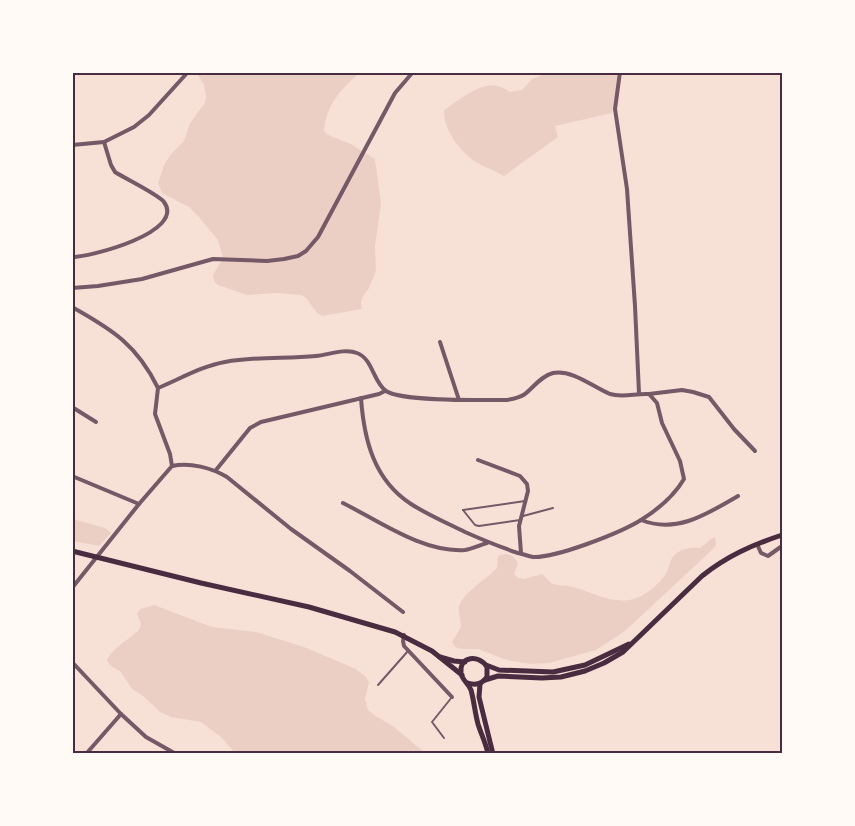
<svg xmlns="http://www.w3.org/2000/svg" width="855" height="826" font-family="'DejaVu Sans',sans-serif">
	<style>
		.green { fill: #ebcfc5 }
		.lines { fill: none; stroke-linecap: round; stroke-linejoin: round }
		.service { stroke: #755966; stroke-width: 2 }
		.minor { stroke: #755966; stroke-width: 4 }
		.secondary { stroke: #4a2c40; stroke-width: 5 }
		.neatline { fill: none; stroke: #4a2c40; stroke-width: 2 }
	</style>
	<rect width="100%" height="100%" fill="#f7e1d7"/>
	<g class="green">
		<path d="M198,73H360C341,88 326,106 324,131L328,135L351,144L375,159L381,203L375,247L376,271L369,288L362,298L361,303L362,309L322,316L317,313L306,298L301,295L277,293L247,295L218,285L214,281L213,275L223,258L218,240L198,216L189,207L162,193L158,183L164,165L171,154L184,141L190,123L205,103L206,97L204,84L197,74Z"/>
		<path d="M547,73H620L612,113L555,126L558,137L504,176C495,170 485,168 476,162C460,152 443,129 444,110C464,97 487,74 510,92L522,90L532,79Z"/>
		<polygon points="73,519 105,528 111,533 99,546 73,541"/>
		<path d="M714,537H715L716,545L712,550L625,631L596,650L549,663L531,664L507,660L478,649H461L455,647L452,642L461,627C461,621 458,613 459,607C462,593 487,579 497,568L498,556C507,552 513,554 518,563L514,574L518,578L524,579L542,574C546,577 549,582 553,584C559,586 563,585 568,586C591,590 615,608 639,597C648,593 659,584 665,575C669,570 669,563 672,558C678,549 691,546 700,548Z"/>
		<path d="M154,605L212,627L256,632L304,647L356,669L366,677L369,682L365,699L368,710L377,717L393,726L425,753H235L221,737L201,722L171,717L160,712L142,695L132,689L121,672L111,666L107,661C112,645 142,634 141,624C140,621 138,617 137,613L141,609Z"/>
	</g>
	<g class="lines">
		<g class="service">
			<polyline points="463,510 475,525 479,526 520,520"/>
			<polyline points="463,510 525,501"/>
			<polyline points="523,516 553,508"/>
			<polyline points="378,685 408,651"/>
			<polyline points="444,738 432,722 452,697"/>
		</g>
		<g class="minor">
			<polyline points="620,72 615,109 627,189 635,306 639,393"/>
			<polyline points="72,145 104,142 134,127 149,115 188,72"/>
			<path d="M72,257C91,257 186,232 164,202C159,195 126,179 115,172L111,165L104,142"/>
			<polyline points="72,288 98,286 142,279 213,259 267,261 284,259 298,256 306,251 318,237 395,93 413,72"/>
			<path d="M72,307C113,330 137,345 158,388"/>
			<polyline points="440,342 459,400"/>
			<polyline points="649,394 682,390 693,392 709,397 734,429 755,451"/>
			<polyline points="72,407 96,422"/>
			<polyline points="478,460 520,476 527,484 528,491 519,526 521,553"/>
			<path d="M172,466L170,454L155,414L158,388C180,379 202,366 225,362C256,356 286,359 316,356C328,355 345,348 357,353C373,359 373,382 386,391C402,402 484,400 507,400C513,399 519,398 525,394C534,387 541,376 553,373C572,369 593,387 610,394C623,398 636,393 649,394L657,403L662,423L680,461L684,479C674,496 657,510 641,520C620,533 556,558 533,557C528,556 523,554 518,553C500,547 483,540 465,532C447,523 428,515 411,504C374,480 364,440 361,398"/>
			<path d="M172,466C190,462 212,468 227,477L291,529L350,571L403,612"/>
			<polyline points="216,470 250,428 261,422 379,394 385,391"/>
			<polyline points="72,476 139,504"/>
			<path d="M343,503C379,521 423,553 465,550C472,549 480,545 487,543"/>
			<path d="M641,520C677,534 707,514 738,496"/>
			<polyline points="757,544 761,553 768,556 782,546"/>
			<polyline points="72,588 139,504 172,466"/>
			<polyline points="404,635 403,641 404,646 452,697"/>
			<polyline points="72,662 121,714 146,737 176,754"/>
			<polyline points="86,754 121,714"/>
		</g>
		<g class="secondary">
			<polyline points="72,551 201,583 309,607 395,632 432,651 462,675"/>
			<polyline points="440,657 454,661 465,662"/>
			<polyline points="486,665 499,670 553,672 585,665 629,644"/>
			<path d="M485,680L498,676L542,678L561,677L585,671L604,663L623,652L702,576C727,556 752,545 782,535"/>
			<path d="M468,683C476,686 482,684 487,677V667C479,654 459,656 461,673C462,680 468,683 471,690C474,701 475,713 478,724C481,734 486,743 488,754"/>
			<polyline points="480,684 479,697 493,754"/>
		</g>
	</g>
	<rect width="855" height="826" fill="none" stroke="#fffaf5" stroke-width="148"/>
	<rect x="74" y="74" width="707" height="678" class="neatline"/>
</svg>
